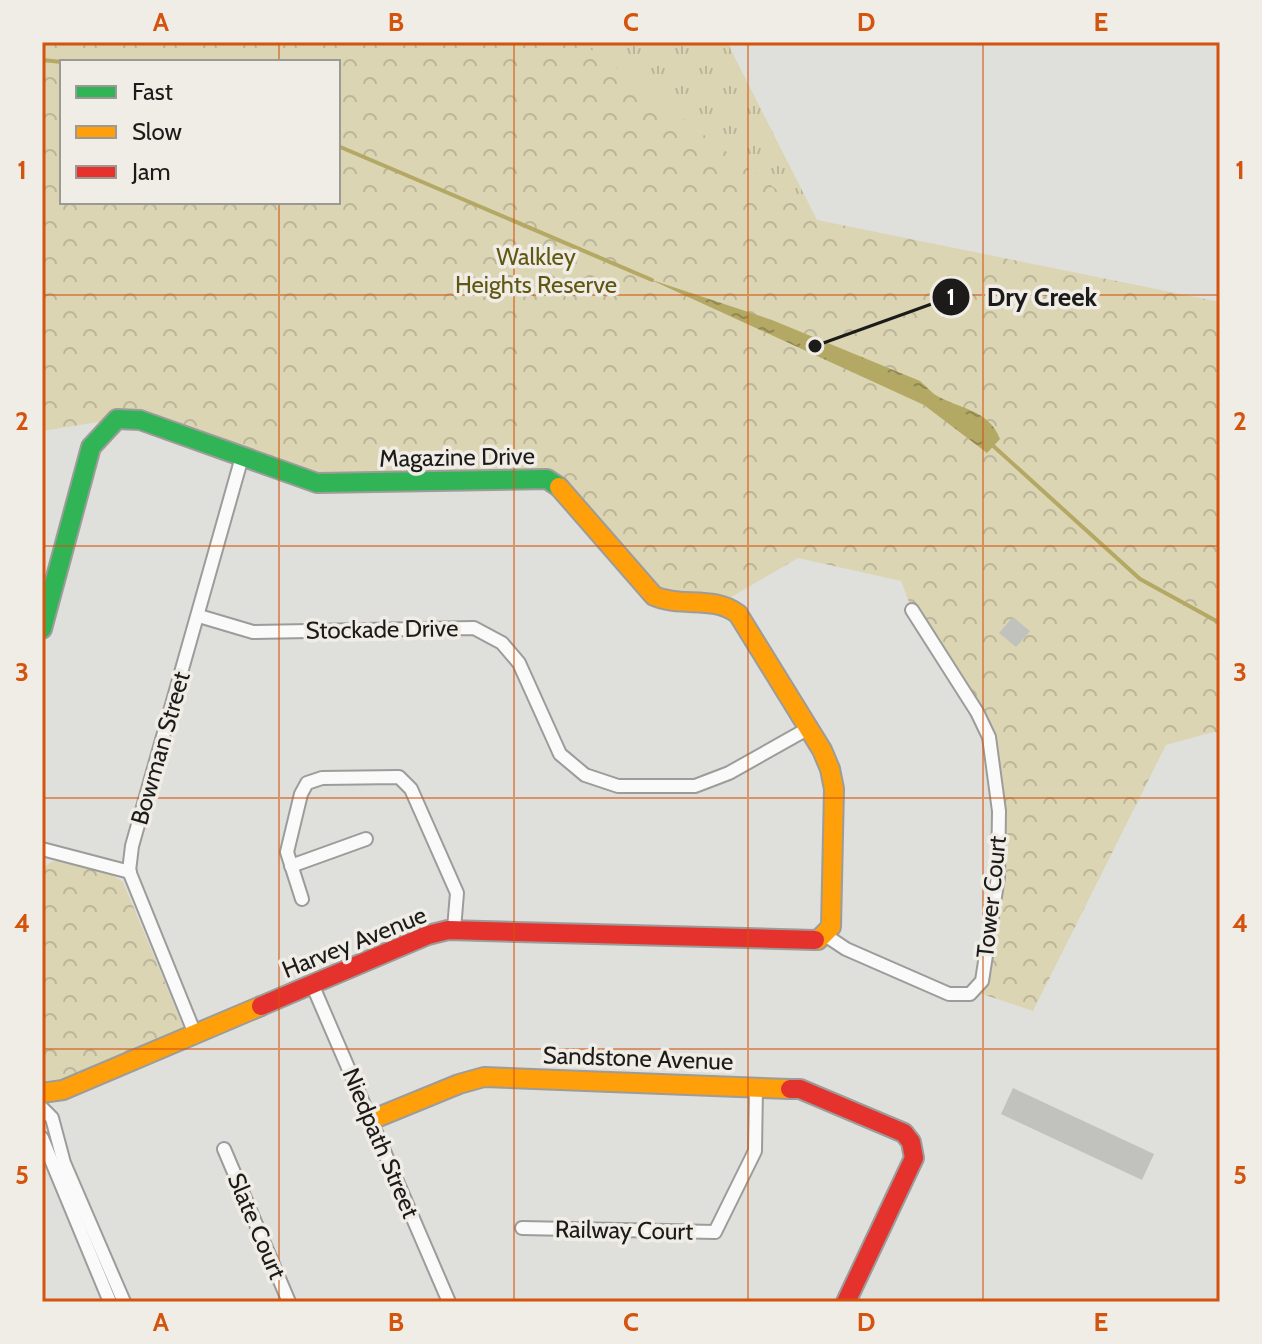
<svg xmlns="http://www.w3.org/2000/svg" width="1262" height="1344" font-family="Cabin,sans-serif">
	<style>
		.grass { fill: url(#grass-tufts) }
		.park { fill: url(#park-crowns); fill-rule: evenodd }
		.water { fill: url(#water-ripples) }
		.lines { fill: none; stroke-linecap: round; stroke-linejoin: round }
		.stream { stroke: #b4a865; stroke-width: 4 }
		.building { fill: #c1c1be }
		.street-casing { stroke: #9c9c9a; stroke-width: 16 }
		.fast-casing { stroke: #9c9c9a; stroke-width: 22 }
		.slow-casing { stroke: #9c9c9a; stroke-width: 22 }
		.jam-casing { stroke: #9c9c9a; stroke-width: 22 }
		.street { stroke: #fafafa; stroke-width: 12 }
		.fast { stroke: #30b455; stroke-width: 18 }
		.slow { stroke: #ff9f0a; stroke-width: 18 }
		.jam { stroke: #e5322d; stroke-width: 18 }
		.grid { fill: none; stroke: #d4530d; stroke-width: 2; stroke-opacity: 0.55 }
		.labels { text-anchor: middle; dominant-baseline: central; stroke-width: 7; stroke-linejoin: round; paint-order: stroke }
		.park-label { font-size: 24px; fill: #625711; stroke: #efede6 }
		.street-label { font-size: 24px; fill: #1c1b19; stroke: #efede6 }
		.leader { fill: none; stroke: #1c1b19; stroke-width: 3 }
		.callout-dot { fill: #1c1b19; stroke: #efede6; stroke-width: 3 }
		.mark-label { font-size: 24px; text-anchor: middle; font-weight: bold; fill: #fff }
		.callout-label { font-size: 26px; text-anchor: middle; font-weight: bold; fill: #1c1b19; stroke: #efede6; stroke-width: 7; stroke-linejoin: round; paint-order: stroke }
		.neatline { fill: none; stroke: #d4530d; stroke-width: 3 }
		.grid-label { font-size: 26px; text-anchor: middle; font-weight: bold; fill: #d4530d }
	</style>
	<defs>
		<pattern id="grass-tufts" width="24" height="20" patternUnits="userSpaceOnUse" patternTransform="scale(2)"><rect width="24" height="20" fill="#dbd5b3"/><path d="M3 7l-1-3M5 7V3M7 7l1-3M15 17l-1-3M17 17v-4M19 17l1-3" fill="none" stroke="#bbb699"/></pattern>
		<pattern id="park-crowns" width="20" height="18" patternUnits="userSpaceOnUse" patternTransform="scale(2)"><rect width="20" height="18" fill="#dbd5b3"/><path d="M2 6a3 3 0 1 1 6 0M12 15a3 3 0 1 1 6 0" fill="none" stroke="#bbb699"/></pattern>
		<pattern id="water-ripples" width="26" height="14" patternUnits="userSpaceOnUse" patternTransform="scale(2)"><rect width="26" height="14" fill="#b4a865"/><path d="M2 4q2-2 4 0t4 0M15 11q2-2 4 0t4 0" fill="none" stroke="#928852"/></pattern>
	</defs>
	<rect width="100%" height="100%" fill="#dfdfdb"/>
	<polygon class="grass" points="581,42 727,42 817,220 587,47"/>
	<g class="park">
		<path d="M42,42H581L817,220L1220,302V733L1213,732L1166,745L1033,1011L973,991L990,927L999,827L977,712L912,610L901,581L798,558L721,603L659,599L553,482L317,483L124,418L42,431ZM62,62H338V202H62Z"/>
		<polygon points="59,860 110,874 123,882 183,1026 178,1038 42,1088 42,869 51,862"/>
	</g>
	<path class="water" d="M649,279L772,320L920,381C925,385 929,390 934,394C958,409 989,409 1000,439L987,453L924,405Z"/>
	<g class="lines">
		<g class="stream">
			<polyline points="42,60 62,62"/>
			<polyline points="338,146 652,280"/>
			<polyline points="990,443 1140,579 1220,623"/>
		</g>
	</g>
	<g class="building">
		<polygon points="1013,617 1030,631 1016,647 999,633"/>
		<polygon points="1013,1088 1154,1154 1142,1180 1001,1114"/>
	</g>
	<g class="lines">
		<defs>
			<g id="street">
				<polyline points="199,616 253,632 474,628 502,643 519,663 560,754 585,775 618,786 695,786 729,773 809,728"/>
				<polyline points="42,849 130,872"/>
				<polyline points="291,866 366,839"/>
				<polyline points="302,899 287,852 301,794 307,783 322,778 399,777 411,789 457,893 454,929"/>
				<polyline points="825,935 846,949 949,994 970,994 982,981 998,877 999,811 989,737 977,712 912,610"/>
				<polyline points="312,984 449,1302"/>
				<polyline points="195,1034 129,871 132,846 242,457"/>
				<polyline points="42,1108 52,1118 64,1163 124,1302"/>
				<polyline points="42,1138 110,1302"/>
				<polyline points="224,1149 289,1302"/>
				<polyline points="522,1228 715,1232 755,1151 756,1086"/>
			</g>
			<polyline id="fast" points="42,629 91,447 117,419 140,420 317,483 547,479 559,487"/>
			<g id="slow">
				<path d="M559,487L654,596C682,608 713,595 738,614L822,750L830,769L834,789L831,927L818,940H815"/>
				<polyline points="42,1093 63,1090 261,1006"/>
				<polyline points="371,1120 459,1084 484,1077 790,1089"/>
			</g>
			<g id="jam">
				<polyline points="261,1006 428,935 448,930 815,940"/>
				<polyline points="790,1089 800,1089 904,1133 911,1142 914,1158 846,1302"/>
			</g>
		</defs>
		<use href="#street" class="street-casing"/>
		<use href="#fast" class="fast-casing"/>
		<use href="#slow" class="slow-casing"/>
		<use href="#jam" class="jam-casing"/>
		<use href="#street" class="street"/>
		<use href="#fast" class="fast"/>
		<use href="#slow" class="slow"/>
		<use href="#jam" class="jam"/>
	</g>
	<path class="grid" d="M279,42V62M514,42V1302M748,42V1302M983,42V1302M279,202V1302M42,295H1220M42,546H1220M42,798H1220M42,1049H1220"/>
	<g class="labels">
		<g class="park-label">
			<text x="536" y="256">Walkley<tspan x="536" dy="28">Heights Reserve</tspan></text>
		</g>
		<g class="street-label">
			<text transform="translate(457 457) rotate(-1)">Magazine Drive</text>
			<text transform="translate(382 629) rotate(-1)">Stockade Drive</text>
			<text transform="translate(160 748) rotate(-74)">Bowman Street</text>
			<text transform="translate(991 897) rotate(-84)">Tower Court</text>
			<text transform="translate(354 942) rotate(-22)">Harvey Avenue</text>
			<text transform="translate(638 1058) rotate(2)">Sandstone Avenue</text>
			<text transform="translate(381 1143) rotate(67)">Niedpath Street</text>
			<text transform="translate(257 1226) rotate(67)">Slate Court</text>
			<text transform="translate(624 1230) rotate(1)">Railway Court</text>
		</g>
	</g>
	<path class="leader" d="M815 346L951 297"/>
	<g class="callout-dot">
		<circle cx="815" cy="346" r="8"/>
		<circle cx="951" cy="297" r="20"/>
	</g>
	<g class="mark-label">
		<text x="951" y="305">1</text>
	</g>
	<g class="callout-label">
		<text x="1042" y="306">Dry Creek</text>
	</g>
	<rect width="1262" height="1344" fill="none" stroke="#efede6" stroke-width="88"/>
	<rect x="60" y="60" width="280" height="144" fill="#efede6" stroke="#9b9994" stroke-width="2"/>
	<rect x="76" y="86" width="40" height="12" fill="#30b455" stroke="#9b9994" stroke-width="2"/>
	<text x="132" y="100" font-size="24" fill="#1c1b19">Fast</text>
	<rect x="76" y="126" width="40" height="12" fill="#ff9f0a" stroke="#9b9994" stroke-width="2"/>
	<text x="132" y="140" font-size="24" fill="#1c1b19">Slow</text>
	<rect x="76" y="166" width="40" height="12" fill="#e5322d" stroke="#9b9994" stroke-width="2"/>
	<text x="132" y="180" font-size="24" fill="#1c1b19">Jam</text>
	<rect x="44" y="44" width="1174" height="1256" class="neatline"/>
	<g class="grid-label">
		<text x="161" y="31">A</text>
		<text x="396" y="31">B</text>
		<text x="631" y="31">C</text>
		<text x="866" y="31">D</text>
		<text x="1101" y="31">E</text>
		<text x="22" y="179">1</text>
		<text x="1240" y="179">1</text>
		<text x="22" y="430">2</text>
		<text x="1240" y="430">2</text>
		<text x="22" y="681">3</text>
		<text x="1240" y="681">3</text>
		<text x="22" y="932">4</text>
		<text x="1240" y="932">4</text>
		<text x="22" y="1184">5</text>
		<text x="1240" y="1184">5</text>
		<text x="161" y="1331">A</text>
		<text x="396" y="1331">B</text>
		<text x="631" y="1331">C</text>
		<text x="866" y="1331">D</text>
		<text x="1101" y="1331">E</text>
	</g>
</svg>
